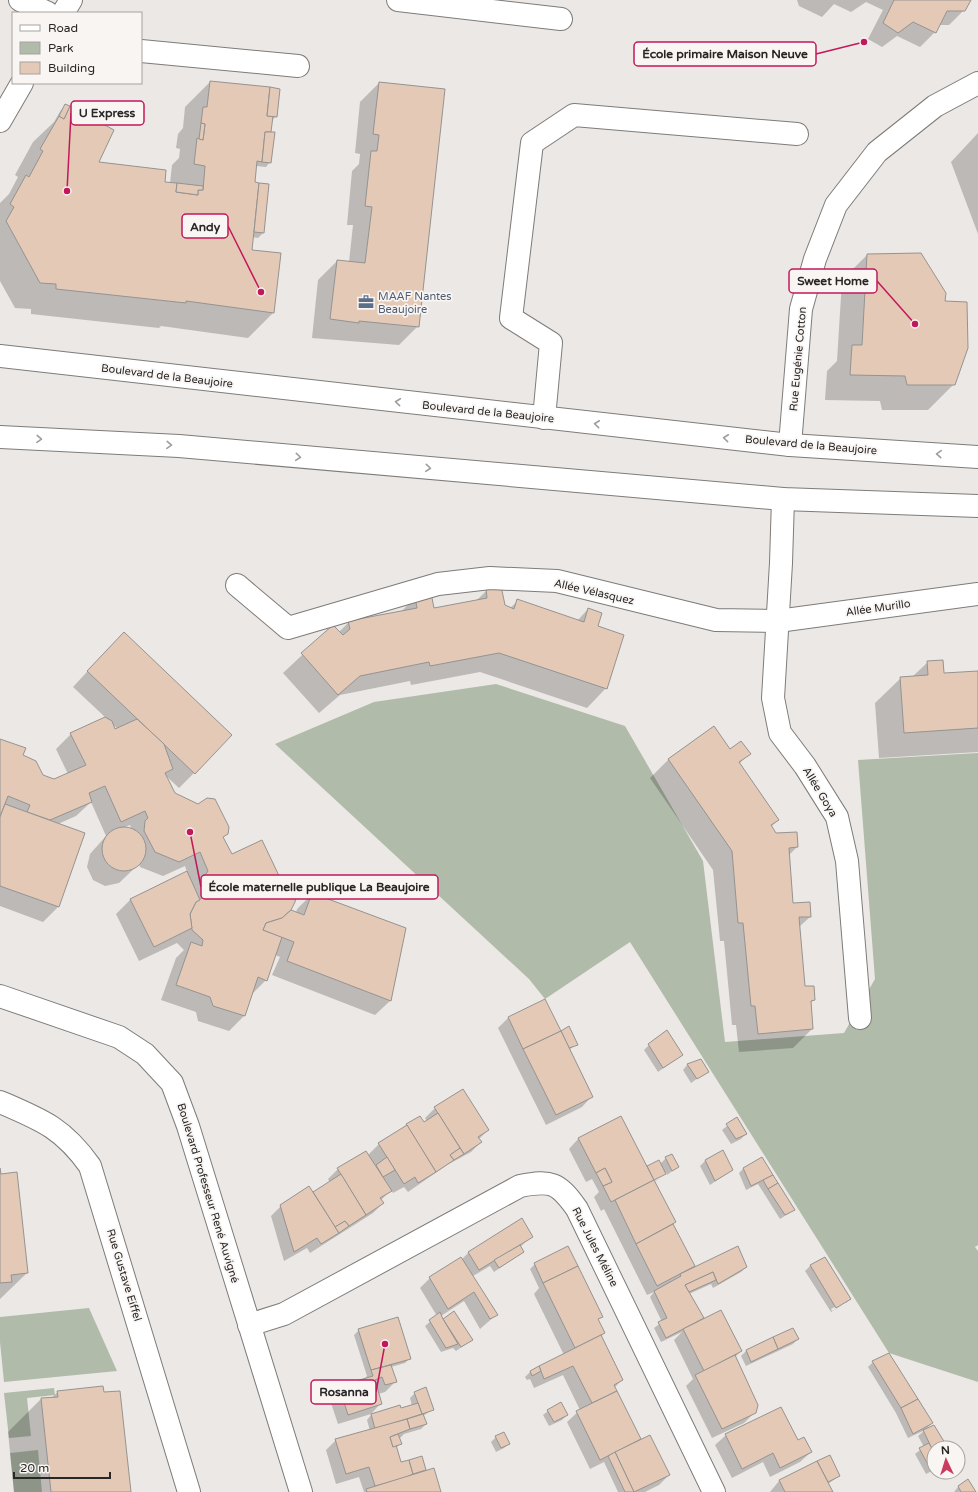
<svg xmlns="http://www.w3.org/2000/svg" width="978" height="1492" font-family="'Varela Round',sans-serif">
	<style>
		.green { fill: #b0bba9 }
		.shadow { fill: #0003; fill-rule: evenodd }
		.building { fill: #e4c9b6; stroke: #959391 }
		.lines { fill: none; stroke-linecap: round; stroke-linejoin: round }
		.minor-casing { stroke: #7e7b79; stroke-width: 24 }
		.major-casing { stroke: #7e7b79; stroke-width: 24 }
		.minor { stroke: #fff; stroke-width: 22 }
		.major { stroke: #fff; stroke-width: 22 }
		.oneway { stroke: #9e9e9d }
		.labels { text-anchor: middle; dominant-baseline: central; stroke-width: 3.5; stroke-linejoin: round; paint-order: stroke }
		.service-label { font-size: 11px; fill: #4e5e75; stroke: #f8f5f3; text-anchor: start }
		.street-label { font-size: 11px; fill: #282726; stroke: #f8f5f3 }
		.leader { fill: none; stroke: #c2185b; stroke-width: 1.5 }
		.callout-dot { fill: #c2185b; stroke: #f8f5f3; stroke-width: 1.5 }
		.callout { fill: #f8f5f3; stroke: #c2185b; stroke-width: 1.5 }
		.callout-label { font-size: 12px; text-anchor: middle; font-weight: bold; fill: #282726 }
	</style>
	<rect width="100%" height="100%" fill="#ebe8e5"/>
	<g class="green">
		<polygon points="496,684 625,726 703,861 725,1042 844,1033 875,979 858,760 978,753 978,1245 975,1247 978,1251 978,1382 889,1353 630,942 545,999 529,979 275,744 374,702"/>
		<polygon points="89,1308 117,1371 4,1382 0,1342 0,1317"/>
		<polygon points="54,1388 55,1395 27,1398 31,1436 9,1438 4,1393"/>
		<polygon points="38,1450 42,1492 14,1492 10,1453"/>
	</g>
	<g class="shadow">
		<polygon points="797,0 970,0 964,10 949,25 938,25 935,32 920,47 897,36 882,47 868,39 883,10 866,2 851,12 834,4 822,17 799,6"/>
		<polygon points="210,82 276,116 271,121 270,162 266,167 256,166 254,183 268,185 263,233 258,238 252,237 251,251 273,313 248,338 161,326 159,328 31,314 31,309 15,308 0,281 0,203 9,194 18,177 15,175 33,142 54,122 61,110 66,105 97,163 170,183 172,165 179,158 180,149 176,148 178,134 183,128 185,107"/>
		<polygon points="379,83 418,326 399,345 312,338 318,280 337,261 349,262 353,225 347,225 352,171 359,164 360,154 355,153 360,102"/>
		<polygon points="978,133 978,234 951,162"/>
		<polygon points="867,255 954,384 928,410 882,410 880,401 825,400 827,371 837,361 842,280"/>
		<polygon points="487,590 504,606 510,608 518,601 577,621 588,609 597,627 606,688 587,708 480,672 411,685 410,681 340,695 319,713 283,673 333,626 339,632 349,622 401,612 415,597 433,610 476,601"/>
		<path d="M109,648L194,773L179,788L164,774L174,793L227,833L222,838L231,856L289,911L296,913L297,909L312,894L405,928L390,1001L375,1015L272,975L280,957L275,955L266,980L251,995L244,1016L229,1031L198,1021L196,1012L161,1000L176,958L184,950L177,943L139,961L116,914L131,899L187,872L185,866L163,876L140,867L139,864L119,883L105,886L93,880L87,867L90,854L106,836L91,802L76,816L58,824L84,834L58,907L43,922L0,906V740L22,756L42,776L54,780L68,774L56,749L71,734L106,718L73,687ZM112,724L118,729L115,731ZM130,825L132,830L123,828Z"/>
		<polygon points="928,662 943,675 978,672 978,752 879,758 875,703 901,678 912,677"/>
		<polygon points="730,750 749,754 739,764 778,820 771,827 776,834 797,847 789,855 792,904 810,917 799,927 804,987 814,1000 810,1003 812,1029 793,1048 739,1052 736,1025 732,1025 724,941 720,941 713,870 650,778 669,759"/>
		<polygon points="545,1001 560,1033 577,1044 569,1050 592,1096 582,1107 546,1125 498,1028 508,1018"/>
		<polygon points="649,1045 682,1055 658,1072 644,1050"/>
		<polygon points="700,1060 708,1071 691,1083 683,1070 687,1065"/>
		<polygon points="435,1108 488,1130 479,1139 481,1142 471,1152 447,1165 408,1192 404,1187 393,1193 391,1190 381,1200 383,1203 373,1213 310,1253 307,1248 284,1261 271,1216 281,1206 313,1193 330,1183 328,1179 338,1169 368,1155 379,1144 427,1121 425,1118"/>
		<polygon points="737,1118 746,1134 741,1139 731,1144 722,1130"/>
		<polygon points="579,1138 646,1168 659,1162 660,1164 666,1158 678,1167 667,1175 666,1172 653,1179 653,1182 661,1178 654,1182 674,1222 672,1224 694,1266 691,1270 746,1267 741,1272 713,1288 711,1284 689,1294 703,1318 699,1321 741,1351 735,1357 755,1412 744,1423 712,1438 686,1386 693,1379 674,1340 682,1332 661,1342 654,1328 662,1322 650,1297 654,1292 647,1295 604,1209 601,1211 594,1197 599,1192 592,1179 586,1182 569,1149"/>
		<polygon points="722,1152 732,1170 710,1185 700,1166 705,1161"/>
		<polygon points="762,1159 794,1210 780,1219 758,1184 746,1190 739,1173 744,1168"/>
		<polygon points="0,1175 27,1273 0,1299"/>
		<polygon points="521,1220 532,1236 520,1247 523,1252 494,1272 490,1266 473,1276 496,1315 480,1329 464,1301 441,1316 443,1320 454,1312 472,1340 456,1351 453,1348 441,1352 425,1326 437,1316 420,1288 430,1278 462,1259 468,1253"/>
		<polygon points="825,1259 850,1299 846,1303 846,1301 831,1309 832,1311 846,1303 831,1312 805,1271 810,1266"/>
		<polygon points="535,1264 601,1317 598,1320 604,1333 601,1337 622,1380 614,1388 641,1441 669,1475 659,1485 645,1492 618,1492 604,1462 590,1469 567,1422 580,1410 563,1375 534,1388 530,1379 527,1380 525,1377 530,1372 564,1355 534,1294 539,1288 530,1269"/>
		<polygon points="793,1329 798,1339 793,1344 746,1366 741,1356 746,1351"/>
		<polygon points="359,1330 410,1358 405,1363 391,1367 395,1382 385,1392 378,1394 381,1403 371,1414 338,1424 329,1397 339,1387 364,1379 367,1376 354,1335"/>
		<polygon points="873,1362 932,1423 925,1430 947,1448 934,1448 934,1470 926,1474 915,1454 924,1447 918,1436 925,1430 908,1438 896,1413 868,1367"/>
		<polygon points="58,1392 130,1492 14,1492 8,1432 41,1399 51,1398"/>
		<polygon points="415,1393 433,1409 423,1416 426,1424 421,1429 404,1434 399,1439 400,1444 396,1448 401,1463 425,1470 422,1472 440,1492 364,1492 359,1477 336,1484 326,1450 336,1440 370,1431 367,1420 371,1415 412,1406 410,1398"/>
		<polygon points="548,1411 567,1415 562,1420 549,1426 543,1415"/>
		<polygon points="726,1435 798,1441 811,1452 800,1462 770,1477 763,1462 732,1478 715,1445"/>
		<polygon points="496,1437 509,1444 504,1448 496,1452 491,1442"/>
		<polygon points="818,1461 839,1476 828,1484 832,1492 770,1492 779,1481"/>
		<polygon points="968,1481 975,1492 954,1492 958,1487"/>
	</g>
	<g class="building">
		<polygon points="894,0 971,0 965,11 947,11 936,33 913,22 898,33 883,23"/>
		<polygon points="210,81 270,87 267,116 273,116 271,132 265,132 262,162 257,161 255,182 259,183 252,250 281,253 274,313 186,301 186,303 56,289 56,284 40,283 6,221 14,207 10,204 26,175 29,177 43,151 40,149 59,116 64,119 70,106 114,130 99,162 166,170 165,182 177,183 176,192 198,195 198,190 203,190 205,166 194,164 197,138 203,140 205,124 201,123 203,107 207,107"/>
		<polygon points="379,82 445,89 419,327 359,321 359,323 330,319 337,260 365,263 372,207 365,206 371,151 377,151 379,135 373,134"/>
		<polygon points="270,87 280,89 277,117 267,116"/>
		<polygon points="65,104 70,106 64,119 59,116"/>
		<polygon points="201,123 205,124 203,140 199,139"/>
		<polygon points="265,132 275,132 271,163 262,162"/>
		<polygon points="177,183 203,186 203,190 198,190 198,195 176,192"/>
		<polygon points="259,183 269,184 264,233 254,232"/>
		<polygon points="921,253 946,293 945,301 967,302 968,348 955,385 907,385 905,376 850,375 852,345 862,345 867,254"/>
		<polygon points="501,586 505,605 514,609 517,599 584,622 588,608 602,613 598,626 624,635 607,689 499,653 430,666 429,662 360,676 338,695 301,653 333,625 343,635 350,629 348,621 417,608 415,597 431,593 434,608 487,598 486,589"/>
		<polygon points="124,632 232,735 195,774 87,671"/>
		<polygon points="943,660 944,673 978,671 978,728 904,733 900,677 928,675 927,661"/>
		<polygon points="105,717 112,721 115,729 137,719 164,744 173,769 165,773 175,793 198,804 207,798 215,799 229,827 228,834 223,837 232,854 262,840 281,880 288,875 293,881 297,892 295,902 291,910 282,918 266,923 263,930 282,937 267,981 258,977 245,1016 213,1006 210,997 176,985 191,942 202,946 203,940 192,930 190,914 196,902 210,892 204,877 208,871 200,852 179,862 155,852 144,831 145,821 148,818 145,811 121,822 105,786 89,793 92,802 50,820 27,812 30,805 8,796 0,817 0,739 26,748 23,755 36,761 43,775 54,779 86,765 70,733"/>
		<polygon points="714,726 730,749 741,741 751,754 739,762 779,820 771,825 776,833 797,832 798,847 789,848 793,903 810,902 811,917 799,917 805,986 814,986 815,1000 811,1001 813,1029 758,1034 755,1006 751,1006 743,923 738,923 732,851 668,759"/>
		<polygon points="5,804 85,833 59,907 0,886 0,817"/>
		<circle cx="124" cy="849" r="22"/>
		<polygon points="187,871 200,900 196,902 190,914 192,928 154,947 130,899"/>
		<polygon points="312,893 406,928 391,1001 287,961 294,942 263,930 266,923 282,918 291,910 304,915"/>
		<polygon points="545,999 561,1031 523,1049 508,1017"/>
		<polygon points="569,1026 578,1045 569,1048 561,1031"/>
		<polygon points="667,1030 683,1055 663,1068 648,1044"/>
		<polygon points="561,1031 593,1097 556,1115 523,1049"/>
		<polygon points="701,1059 709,1072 697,1079 687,1064"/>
		<polygon points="463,1089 489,1130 478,1137 482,1142 464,1154 434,1107"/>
		<polygon points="438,1113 460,1148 450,1155 454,1160 436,1172 406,1124 420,1116 424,1122"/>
		<polygon points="621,1116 654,1180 611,1202 603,1186 612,1182 605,1168 596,1173 578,1138"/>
		<polygon points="737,1117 747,1134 736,1139 726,1124"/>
		<polygon points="407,1125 436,1172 418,1183 415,1177 404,1184 378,1143"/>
		<polygon points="460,1148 464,1154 454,1160 450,1155"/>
		<polygon points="723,1150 733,1170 715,1181 705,1160"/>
		<polygon points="366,1151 392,1191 380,1198 384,1203 366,1215 337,1168"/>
		<polygon points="672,1154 679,1167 672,1171 665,1157"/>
		<polygon points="387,1157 395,1170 383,1177 376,1165"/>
		<polygon points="762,1157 773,1175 751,1186 743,1168"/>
		<polygon points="659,1160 666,1174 654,1180 647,1166"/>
		<polygon points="0,1168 1,1174 17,1172 28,1273 11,1275 12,1282 0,1283"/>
		<polygon points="605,1168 612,1182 603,1186 596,1173"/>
		<polygon points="341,1174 366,1215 349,1226 345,1221 335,1227 313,1192"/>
		<polygon points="773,1175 778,1183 768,1189 763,1180"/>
		<polygon points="654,1180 676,1222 636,1244 615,1200"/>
		<polygon points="778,1183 795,1210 785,1215 768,1189"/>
		<polygon points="309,1186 339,1233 321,1244 317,1238 294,1252 280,1205"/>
		<polygon points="522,1218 533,1237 479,1270 468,1252"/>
		<polygon points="345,1221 349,1226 339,1233 335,1227"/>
		<polygon points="673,1224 695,1266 657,1286 636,1244"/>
		<polygon points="520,1245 524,1252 499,1268 494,1260"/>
		<polygon points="568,1246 578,1266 543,1283 534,1263"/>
		<polygon points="738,1246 747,1267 718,1284 713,1272 685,1285 704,1318 666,1338 658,1322 667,1318 654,1291 681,1276 680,1274"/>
		<polygon points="461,1257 498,1315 490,1319 474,1292 448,1309 429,1277"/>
		<polygon points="825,1257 851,1299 836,1308 810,1265"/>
		<polygon points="578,1266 603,1317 598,1319 605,1333 575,1348 543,1283"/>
		<polygon points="713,1272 716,1280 689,1292 685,1285"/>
		<polygon points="721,1310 742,1351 704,1371 683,1329"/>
		<polygon points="454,1311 473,1340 461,1347 443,1319"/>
		<polygon points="440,1312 443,1319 458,1344 446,1348 429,1320"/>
		<polygon points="398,1317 411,1359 371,1370 358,1329"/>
		<polygon points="793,1328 799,1339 778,1349 773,1337"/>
		<polygon points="601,1335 623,1380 614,1385 617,1391 592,1403 573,1366 544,1379 539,1366"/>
		<polygon points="773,1337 778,1349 751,1362 746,1350"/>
		<polygon points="889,1353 918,1399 901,1408 872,1361"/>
		<polygon points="735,1355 758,1405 756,1413 722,1429 695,1375"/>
		<polygon points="391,1365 397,1382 385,1385 382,1377 375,1380 382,1404 348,1415 339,1386 373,1376 371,1370"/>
		<polygon points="539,1366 541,1371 532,1376 530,1371"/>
		<polygon points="103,1386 104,1392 120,1391 131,1492 51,1492 41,1398 58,1397 57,1391"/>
		<polygon points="426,1387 434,1410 422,1414 414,1392"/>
		<polygon points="617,1391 641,1439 600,1460 576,1411"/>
		<polygon points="918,1399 933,1423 913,1434 901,1408"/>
		<polygon points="561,1402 568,1415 554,1422 547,1410"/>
		<polygon points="418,1403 422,1414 375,1429 371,1414 400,1405 401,1408"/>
		<polygon points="781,1407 798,1440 804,1437 812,1452 780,1468 773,1453 742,1469 725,1434"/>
		<polygon points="423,1414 427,1424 410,1429 407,1419"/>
		<polygon points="407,1419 410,1429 390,1437 393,1447 396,1445 401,1462 409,1460 413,1474 402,1479 375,1486 369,1467 346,1474 335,1439"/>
		<polygon points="934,1425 948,1448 934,1448 934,1453 923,1430"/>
		<polygon points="504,1432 510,1444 501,1448 495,1436"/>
		<polygon points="398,1434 402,1444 393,1447 390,1437"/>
		<polygon points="650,1435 670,1475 634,1492 615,1452"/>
		<polygon points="929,1443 934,1453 934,1468 931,1470 919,1448"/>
		<polygon points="615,1452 634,1492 625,1492 608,1456"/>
		<polygon points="830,1455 840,1476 828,1482 817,1461"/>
		<polygon points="422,1456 426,1470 413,1474 409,1460"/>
		<polygon points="817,1461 833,1492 785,1492 779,1480"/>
		<polygon points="434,1468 441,1492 367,1492 366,1489"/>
		<polygon points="968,1479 976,1492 961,1492 958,1486"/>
	</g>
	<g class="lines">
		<defs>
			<g id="minor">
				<polyline points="20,0 48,13"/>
				<polyline points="398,0 561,19"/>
				<polyline points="141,51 298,66"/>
				<polyline points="544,418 551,343 511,318 532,143 574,115 797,134"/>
				<polyline points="790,445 801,309 815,259 836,205 877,152 935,106 978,83"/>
				<polyline points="783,499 781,563 773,698 780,733 805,766 837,817 847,861 860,1018"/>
				<polyline points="237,585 288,628 438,584 490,578 557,581 716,620 778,621 978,594"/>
				<polyline points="0,996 119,1037 145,1054 172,1083 188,1126 301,1492"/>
				<path d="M0,1102C42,1120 63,1128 90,1166L189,1492"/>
				<path d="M249,1325L284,1314L520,1186C551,1180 558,1182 577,1209L714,1492"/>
			</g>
			<g id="major">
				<polyline points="63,13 71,0"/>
				<polyline points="0,121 22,83"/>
				<polyline points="0,356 790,445 978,457"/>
				<polyline points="0,437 179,446 783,499 978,506"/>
			</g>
		</defs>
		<use href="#minor" class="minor-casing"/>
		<use href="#major" class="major-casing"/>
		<use href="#minor" class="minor"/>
		<use href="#major" class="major"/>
	</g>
	<defs><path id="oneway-chevron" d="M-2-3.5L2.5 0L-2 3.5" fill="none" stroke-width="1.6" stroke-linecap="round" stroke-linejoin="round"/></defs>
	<g class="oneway">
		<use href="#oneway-chevron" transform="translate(398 402) rotate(-174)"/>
		<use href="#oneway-chevron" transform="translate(597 424) rotate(-174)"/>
		<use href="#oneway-chevron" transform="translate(726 438) rotate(-174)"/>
		<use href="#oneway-chevron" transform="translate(39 439) rotate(3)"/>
		<use href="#oneway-chevron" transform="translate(169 445) rotate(3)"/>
		<use href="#oneway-chevron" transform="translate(939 454) rotate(-176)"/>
		<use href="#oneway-chevron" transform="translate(298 457) rotate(5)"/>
		<use href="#oneway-chevron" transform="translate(428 468) rotate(5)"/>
	</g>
	<defs>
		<symbol id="office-bare" viewBox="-9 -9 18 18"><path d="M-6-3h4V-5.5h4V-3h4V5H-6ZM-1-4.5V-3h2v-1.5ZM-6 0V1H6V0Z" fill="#5c6f8a" stroke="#f8f5f3" stroke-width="2.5" paint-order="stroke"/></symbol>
	</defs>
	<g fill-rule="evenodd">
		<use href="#office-bare" x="355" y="291" width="22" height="22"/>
	</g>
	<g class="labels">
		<g class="service-label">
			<text x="378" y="296">MAAF Nantes<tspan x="378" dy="13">Beaujoire</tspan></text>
		</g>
		<g class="street-label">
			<text transform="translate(798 359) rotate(-85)">Rue Eugénie Cotton</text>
			<text transform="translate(167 376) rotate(7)">Boulevard de la Beaujoire</text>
			<text transform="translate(488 412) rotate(6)">Boulevard de la Beaujoire</text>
			<text transform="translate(811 445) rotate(5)">Boulevard de la Beaujoire</text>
			<text transform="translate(594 592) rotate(13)">Allée Vélasquez</text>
			<text transform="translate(878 608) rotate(-8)">Allée Murillo</text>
			<text transform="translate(820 792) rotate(59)">Allée Goya</text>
			<text transform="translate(208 1193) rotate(73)">Boulevard Professeur René Auvigné</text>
			<text transform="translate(595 1247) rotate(63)">Rue Jules Méline</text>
			<text transform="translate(124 1275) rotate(73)">Rue Gustave Eiffel</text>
		</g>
	</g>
	<path class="leader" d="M864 42L816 54M67 191L71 113M261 292L228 226M915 324L877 281M190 832L201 887M385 1344L376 1392"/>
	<g class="callout-dot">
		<circle cx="864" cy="42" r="4"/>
		<circle cx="67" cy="191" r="4"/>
		<circle cx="261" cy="292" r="4"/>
		<circle cx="915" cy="324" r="4"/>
		<circle cx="190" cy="832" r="4"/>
		<circle cx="385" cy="1344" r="4"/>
	</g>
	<g class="callout">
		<rect x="634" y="42" width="182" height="24" rx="4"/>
		<rect x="71" y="101" width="73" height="24" rx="4"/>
		<rect x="182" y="214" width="46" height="24" rx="4"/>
		<rect x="789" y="269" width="88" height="24" rx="4"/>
		<rect x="201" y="875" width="237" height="24" rx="4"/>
		<rect x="311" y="1380" width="65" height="24" rx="4"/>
	</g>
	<g class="callout-label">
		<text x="725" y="58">École primaire Maison Neuve</text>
		<text x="107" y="117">U Express</text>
		<text x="205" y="231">Andy</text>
		<text x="833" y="285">Sweet Home</text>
		<text x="319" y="891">École maternelle publique La Beaujoire</text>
		<text x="344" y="1396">Rosanna</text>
	</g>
	<rect x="12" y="12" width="130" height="72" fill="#f8f5f3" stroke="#a5a3a1"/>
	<rect x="20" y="25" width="20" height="6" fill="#ffffff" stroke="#a5a3a1"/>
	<text x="48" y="32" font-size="12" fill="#282726">Road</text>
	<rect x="20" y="42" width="20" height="12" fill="#b0bba9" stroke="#a5a3a1"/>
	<text x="48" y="52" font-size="12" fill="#282726">Park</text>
	<rect x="20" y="62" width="20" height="12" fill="#e4c9b6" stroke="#a5a3a1"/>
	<text x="48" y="72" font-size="12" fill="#282726">Building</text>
	<g transform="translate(946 1460) rotate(356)"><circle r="19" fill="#f8f5f3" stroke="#a5a3a1"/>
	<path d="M0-3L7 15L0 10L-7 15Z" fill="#ca3b5f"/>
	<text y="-6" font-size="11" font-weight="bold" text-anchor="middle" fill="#282726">N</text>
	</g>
	<path d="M14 1472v6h96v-6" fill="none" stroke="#282726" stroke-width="2"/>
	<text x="20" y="1472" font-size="12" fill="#282726" stroke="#f8f5f3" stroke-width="3" paint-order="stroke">20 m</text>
</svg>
